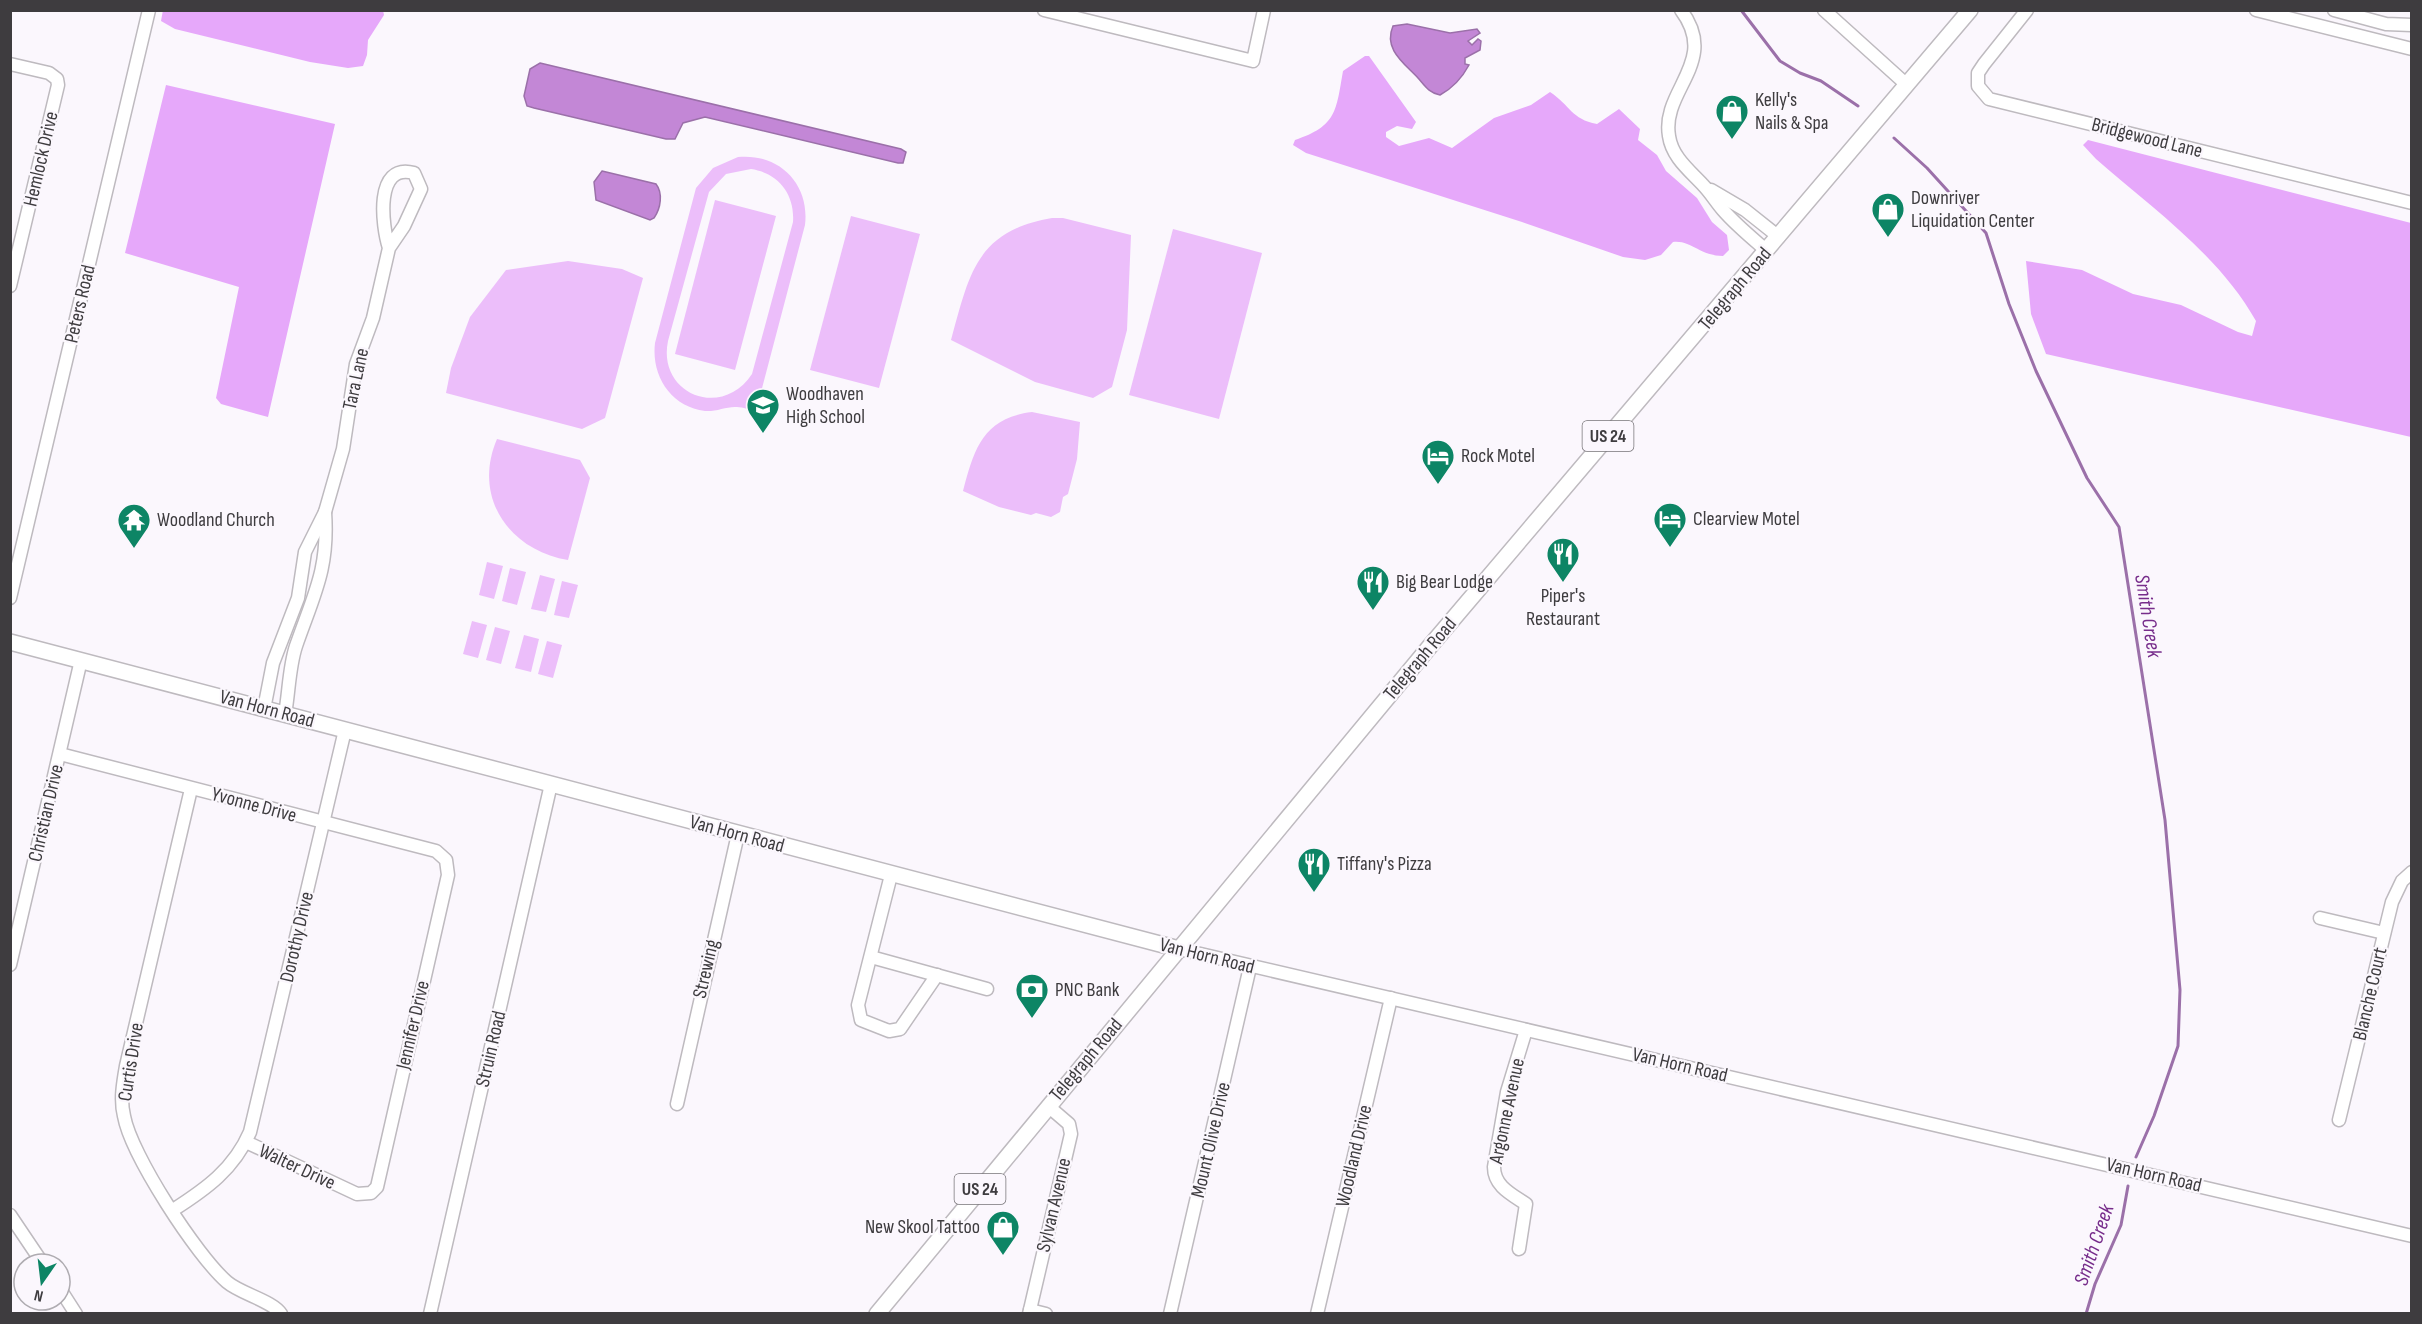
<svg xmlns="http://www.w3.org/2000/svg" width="2422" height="1324" font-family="'Sofia Sans Condensed',sans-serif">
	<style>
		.green { fill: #ecbefa; fill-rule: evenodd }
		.forest { fill: #e6a8fa }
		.water { fill: #c387d6; stroke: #9b70a9; stroke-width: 1.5 }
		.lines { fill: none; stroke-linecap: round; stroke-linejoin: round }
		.stream { stroke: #9b70a9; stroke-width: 3 }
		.minor-casing { stroke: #bebabf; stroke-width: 15 }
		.major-casing { stroke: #bebabf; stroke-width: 18 }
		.minor { stroke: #fff; stroke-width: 12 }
		.major { stroke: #fff; stroke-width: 15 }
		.labels { text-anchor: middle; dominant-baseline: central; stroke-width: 4.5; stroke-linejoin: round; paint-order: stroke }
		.shield { fill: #fbf7fd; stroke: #777478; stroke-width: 1.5 }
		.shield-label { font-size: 18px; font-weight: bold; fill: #3e3c3f }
		.poi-label { font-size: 20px; fill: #3e3c3f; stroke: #fbf7fd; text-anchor: start }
		.street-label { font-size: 20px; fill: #3e3c3f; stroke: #fbf7fd }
		.water-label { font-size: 21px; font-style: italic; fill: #772d8b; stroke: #fbf7fd }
	</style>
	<rect width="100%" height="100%" fill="#fbf7fd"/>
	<g class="green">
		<path d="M738,157C779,153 810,184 805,225L756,411C750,410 743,407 737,407C727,406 716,412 705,411C671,407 651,376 655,343L696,188L713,168ZM751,169C778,173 795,194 793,222L752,374C722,420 657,394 668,341L709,192L726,174Z"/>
		<polygon points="715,200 776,216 735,370 675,354"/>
		<polygon points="851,216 920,234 879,388 810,370"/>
		<path d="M1052,218H1063L1131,235L1127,330L1112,387L1093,398L1035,382L951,340C969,276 975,231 1052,218Z"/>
		<polygon points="1173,229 1262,253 1219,419 1129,395"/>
		<polygon points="568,261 622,269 643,278 605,418 582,429 446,393 451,368 470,317 506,270"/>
		<path d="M1032,412L1080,422L1077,459L1068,494L1063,497L1060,512L1051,517L1036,513L1031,515L999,507L963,491C974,449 983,418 1032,412Z"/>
		<path d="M497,439L580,460L590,478L568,560C509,550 472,497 497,439Z"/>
		<polygon points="487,562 503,566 494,599 479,595"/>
		<polygon points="510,568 526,572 517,605 502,601"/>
		<polygon points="540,575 555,579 546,612 531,609"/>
		<polygon points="562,581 578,585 569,618 554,615"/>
		<polygon points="472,621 487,625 478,658 463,654"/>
		<polygon points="495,627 510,631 501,664 486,660"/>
		<polygon points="524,635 539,639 531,672 515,668"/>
		<polygon points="547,641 562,645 553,678 538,674"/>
	</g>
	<g class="forest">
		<polygon points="163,10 383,10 384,15 368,40 367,55 363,66 348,68 310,62 175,29 161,21"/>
		<path d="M1365,56H1369L1416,122L1412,129L1397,126L1386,132V137L1399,146L1429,138L1452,148L1494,118L1531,105L1550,92C1571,106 1571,119 1597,124L1619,109L1640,129L1638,140L1657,155L1666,171L1697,198L1712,222L1727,235L1729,250L1723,256C1700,256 1691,240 1673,242L1661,255L1645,260L1623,257L1522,222L1306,153L1293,145L1295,140C1337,126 1336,111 1343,71Z"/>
		<polygon points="166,85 335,124 268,417 221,404 216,398 239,287 125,253"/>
		<path d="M2088,140L2411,223V437L2046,354L2031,314L2026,261L2082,270L2133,294L2181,305L2238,332L2252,336L2256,321C2219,255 2152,208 2096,159L2083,145Z"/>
	</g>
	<g class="water">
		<path d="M1407,24L1450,33L1477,29L1480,33L1468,41L1472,45L1478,39L1481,41L1480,50L1465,58V64L1469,65C1462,78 1453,88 1440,95C1429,93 1425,86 1418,78C1404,63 1383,49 1393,26Z"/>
		<polygon points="540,63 901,149 906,152 903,163 898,163 705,117 683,123 675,139 666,139 534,108 527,106 524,96 530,69"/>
		<path d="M602,171L656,184C663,193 661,208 654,218L650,220L596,200L594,182Z"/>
	</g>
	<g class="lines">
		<g class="stream">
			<polyline points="1741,10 1780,61 1800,73 1821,81 1858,106"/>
			<polyline points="1894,138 1927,168 1986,233 2009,304 2036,371 2087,478 2119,527 2165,820 2180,990 2178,1046 2154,1116 2136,1157"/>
			<polyline points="2086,1314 2095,1284 2121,1225 2128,1186"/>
		</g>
		<defs>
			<g id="minor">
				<polyline points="1044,10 1253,61 1264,10"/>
				<path d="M1681,10C1720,62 1661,90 1669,136C1672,157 1689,170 1703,185C1710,192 1716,202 1723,210C1736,225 1752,238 1767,251"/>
				<polyline points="1824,10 1907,85"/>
				<polyline points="2027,10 1984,64 1978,73 1978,86 1989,99 2412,203"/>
				<polyline points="2256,10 2412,49"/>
				<polyline points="2334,10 2386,24 2412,25"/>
				<polyline points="10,64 49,73 57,79 58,85 10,286"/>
				<polyline points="1711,190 1745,210 1779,237"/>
				<polyline points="10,598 149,10"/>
				<path d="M264,709L273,663L298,598L305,552L325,512L343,449L356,364L373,318L389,248L404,226L421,189L414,173C374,162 382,226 389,248"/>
				<path d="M285,714C289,692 289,667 296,646C314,594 329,569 325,512"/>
				<polyline points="60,754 436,851 446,860 448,875 377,1187 371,1193 357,1194 246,1142"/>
				<path d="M191,789L126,1066C123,1083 120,1100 124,1116C131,1155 197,1256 227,1282C241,1294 273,1301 281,1314"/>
				<polyline points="891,875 858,1005 861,1020 889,1031 900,1029 937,975"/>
				<polyline points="2320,918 2384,933"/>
				<polyline points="1179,949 2412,1236"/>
				<polyline points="871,957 987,989"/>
				<polyline points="10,965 81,660"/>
				<polyline points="677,1104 738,834"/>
				<polyline points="2339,1120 2392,902 2402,881 2412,872"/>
				<path d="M173,1210C206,1189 234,1169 250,1132L345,730"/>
				<polyline points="10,1215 43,1264"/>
				<path d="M1519,1249L1526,1204C1511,1194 1494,1186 1494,1167L1507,1092L1526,1030"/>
				<polyline points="60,1289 76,1314"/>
				<polyline points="1030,1310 1046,1314"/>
				<polyline points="430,1314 551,784"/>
				<polyline points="1029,1314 1071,1134 1069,1124 1048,1106"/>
				<polyline points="1170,1314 1250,967"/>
				<polyline points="1317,1314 1391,998"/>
			</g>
			<g id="major">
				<polyline points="10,642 1179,949"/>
				<polyline points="877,1314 1431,645 1970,10"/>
			</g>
		</defs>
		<use href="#minor" class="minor-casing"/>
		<use href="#major" class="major-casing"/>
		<use href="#minor" class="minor"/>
		<use href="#major" class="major"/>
	</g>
	<defs>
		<symbol id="shop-pin" viewBox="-11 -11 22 30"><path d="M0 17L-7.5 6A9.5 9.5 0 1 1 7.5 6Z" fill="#0d8565" stroke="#fbf7fd"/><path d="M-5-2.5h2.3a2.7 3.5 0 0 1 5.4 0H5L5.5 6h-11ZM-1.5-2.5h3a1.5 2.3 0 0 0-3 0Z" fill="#fff"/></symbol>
		<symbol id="school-pin" viewBox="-11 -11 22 30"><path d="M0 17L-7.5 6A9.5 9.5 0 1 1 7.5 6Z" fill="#0d8565" stroke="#fbf7fd"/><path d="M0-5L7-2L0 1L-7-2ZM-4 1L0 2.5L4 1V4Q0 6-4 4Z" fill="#fff"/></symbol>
		<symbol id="hotel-pin" viewBox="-11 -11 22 30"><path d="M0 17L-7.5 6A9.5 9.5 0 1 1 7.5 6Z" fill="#0d8565" stroke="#fbf7fd"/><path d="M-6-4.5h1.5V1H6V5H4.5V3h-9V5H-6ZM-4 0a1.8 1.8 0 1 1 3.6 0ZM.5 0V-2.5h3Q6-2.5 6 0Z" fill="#fff"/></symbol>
		<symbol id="temple-pin" viewBox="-11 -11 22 30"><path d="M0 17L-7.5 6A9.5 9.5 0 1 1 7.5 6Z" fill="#0d8565" stroke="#fbf7fd"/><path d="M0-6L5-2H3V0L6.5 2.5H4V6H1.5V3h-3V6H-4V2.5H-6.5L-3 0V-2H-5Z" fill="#fff"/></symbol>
		<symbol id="restaurant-pin" viewBox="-11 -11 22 30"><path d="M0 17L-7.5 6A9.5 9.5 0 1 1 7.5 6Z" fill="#0d8565" stroke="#fbf7fd"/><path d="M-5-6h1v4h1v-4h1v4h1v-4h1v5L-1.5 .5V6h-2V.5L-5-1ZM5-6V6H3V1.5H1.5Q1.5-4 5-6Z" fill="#fff"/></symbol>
		<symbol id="bank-pin" viewBox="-11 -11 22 30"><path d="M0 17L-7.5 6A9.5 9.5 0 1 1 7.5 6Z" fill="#0d8565" stroke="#fbf7fd"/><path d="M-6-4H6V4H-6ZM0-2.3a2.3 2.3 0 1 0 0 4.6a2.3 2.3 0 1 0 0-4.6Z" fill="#fff"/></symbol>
	</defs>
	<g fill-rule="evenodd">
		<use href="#shop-pin" x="1713" y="92" width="38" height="52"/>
		<use href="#shop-pin" x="1869" y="190" width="38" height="52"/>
		<use href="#school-pin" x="744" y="386" width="38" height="52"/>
		<use href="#hotel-pin" x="1419" y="437" width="38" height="52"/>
		<use href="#hotel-pin" x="1651" y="500" width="38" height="52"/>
		<use href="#temple-pin" x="115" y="501" width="38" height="52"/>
		<use href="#restaurant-pin" x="1544" y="535" width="38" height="52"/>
		<use href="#restaurant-pin" x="1354" y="563" width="38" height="52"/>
		<use href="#restaurant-pin" x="1295" y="845" width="38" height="52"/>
		<use href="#bank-pin" x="1013" y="971" width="38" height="52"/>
		<use href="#shop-pin" x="984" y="1208" width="38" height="52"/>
	</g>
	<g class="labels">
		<g class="shield">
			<rect x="1582.5" y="421" width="51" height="30" rx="4.5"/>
			<rect x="954.5" y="1174" width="51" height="30" rx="4.5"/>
		</g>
		<g class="shield-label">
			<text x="1608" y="436">US 24</text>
			<text x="980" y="1189">US 24</text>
		</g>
		<g class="poi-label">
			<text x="1755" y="100">Kelly's<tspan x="1755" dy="23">Nails &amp; Spa</tspan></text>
			<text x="1911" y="198">Downriver<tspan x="1911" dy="23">Liquidation Center</tspan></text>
			<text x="786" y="394">Woodhaven<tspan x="786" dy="23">High School</tspan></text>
			<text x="1461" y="456">Rock Motel</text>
			<text x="1693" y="519">Clearview Motel</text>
			<text x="157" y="520">Woodland Church</text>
			<text x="1396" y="582">Big Bear Lodge</text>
			<text x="1563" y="596" text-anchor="middle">Piper's<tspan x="1563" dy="23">Restaurant</tspan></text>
			<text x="1337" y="864">Tiffany's Pizza</text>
			<text x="1055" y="990">PNC Bank</text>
			<text x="980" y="1227" text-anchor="end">New Skool Tattoo</text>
		</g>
		<g class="street-label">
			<text transform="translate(2147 138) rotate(14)">Bridgewood Lane</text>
			<text transform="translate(41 159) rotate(-77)">Hemlock Drive</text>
			<text transform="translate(1735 289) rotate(-50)">Telegraph Road</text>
			<text transform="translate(80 304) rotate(-77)">Peters Road</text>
			<text transform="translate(356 379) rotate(-78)">Tara Lane</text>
			<text transform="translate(1420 659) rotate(-50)">Telegraph Road</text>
			<text transform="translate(267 709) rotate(15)">Van Horn Road</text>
			<text transform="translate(254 805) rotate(15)">Yvonne Drive</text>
			<text transform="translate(46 813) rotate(-77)">Christian Drive</text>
			<text transform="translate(737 834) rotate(15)">Van Horn Road</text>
			<text transform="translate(297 937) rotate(-77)">Dorothy Drive</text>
			<text transform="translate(1207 956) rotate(14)">Van Horn Road</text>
			<text transform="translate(706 969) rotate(-77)">Strewing</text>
			<text transform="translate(2370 994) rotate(-77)">Blanche Court</text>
			<text transform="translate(413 1025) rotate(-77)">Jennifer Drive</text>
			<text transform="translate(491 1049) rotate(-77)">Struin Road</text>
			<text transform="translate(1086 1060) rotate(-50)">Telegraph Road</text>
			<text transform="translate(131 1062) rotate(-81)">Curtis Drive</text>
			<text transform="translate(1680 1065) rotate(13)">Van Horn Road</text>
			<text transform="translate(1507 1111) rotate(-78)">Argonne Avenue</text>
			<text transform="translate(1211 1140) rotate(-77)">Mount Olive Drive</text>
			<text transform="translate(1354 1156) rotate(-77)">Woodland Drive</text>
			<text transform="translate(297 1167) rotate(25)">Walter Drive</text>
			<text transform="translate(2154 1175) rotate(13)">Van Horn Road</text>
			<text transform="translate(1054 1205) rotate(-77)">Sylvan Avenue</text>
		</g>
		<g class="water-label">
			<text transform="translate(2148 616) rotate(81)">Smith Creek</text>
			<text transform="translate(2094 1245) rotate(-71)">Smith Creek</text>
		</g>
	</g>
	<rect width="2422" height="1324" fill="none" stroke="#3e3c3f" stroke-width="24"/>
	<g transform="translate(42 1282) rotate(194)"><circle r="28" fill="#fbf7fd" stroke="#afacb1" stroke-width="1.5"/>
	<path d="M0-4.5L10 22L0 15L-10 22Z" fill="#0d8565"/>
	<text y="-9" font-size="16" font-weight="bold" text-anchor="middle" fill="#3e3c3f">N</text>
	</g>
</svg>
